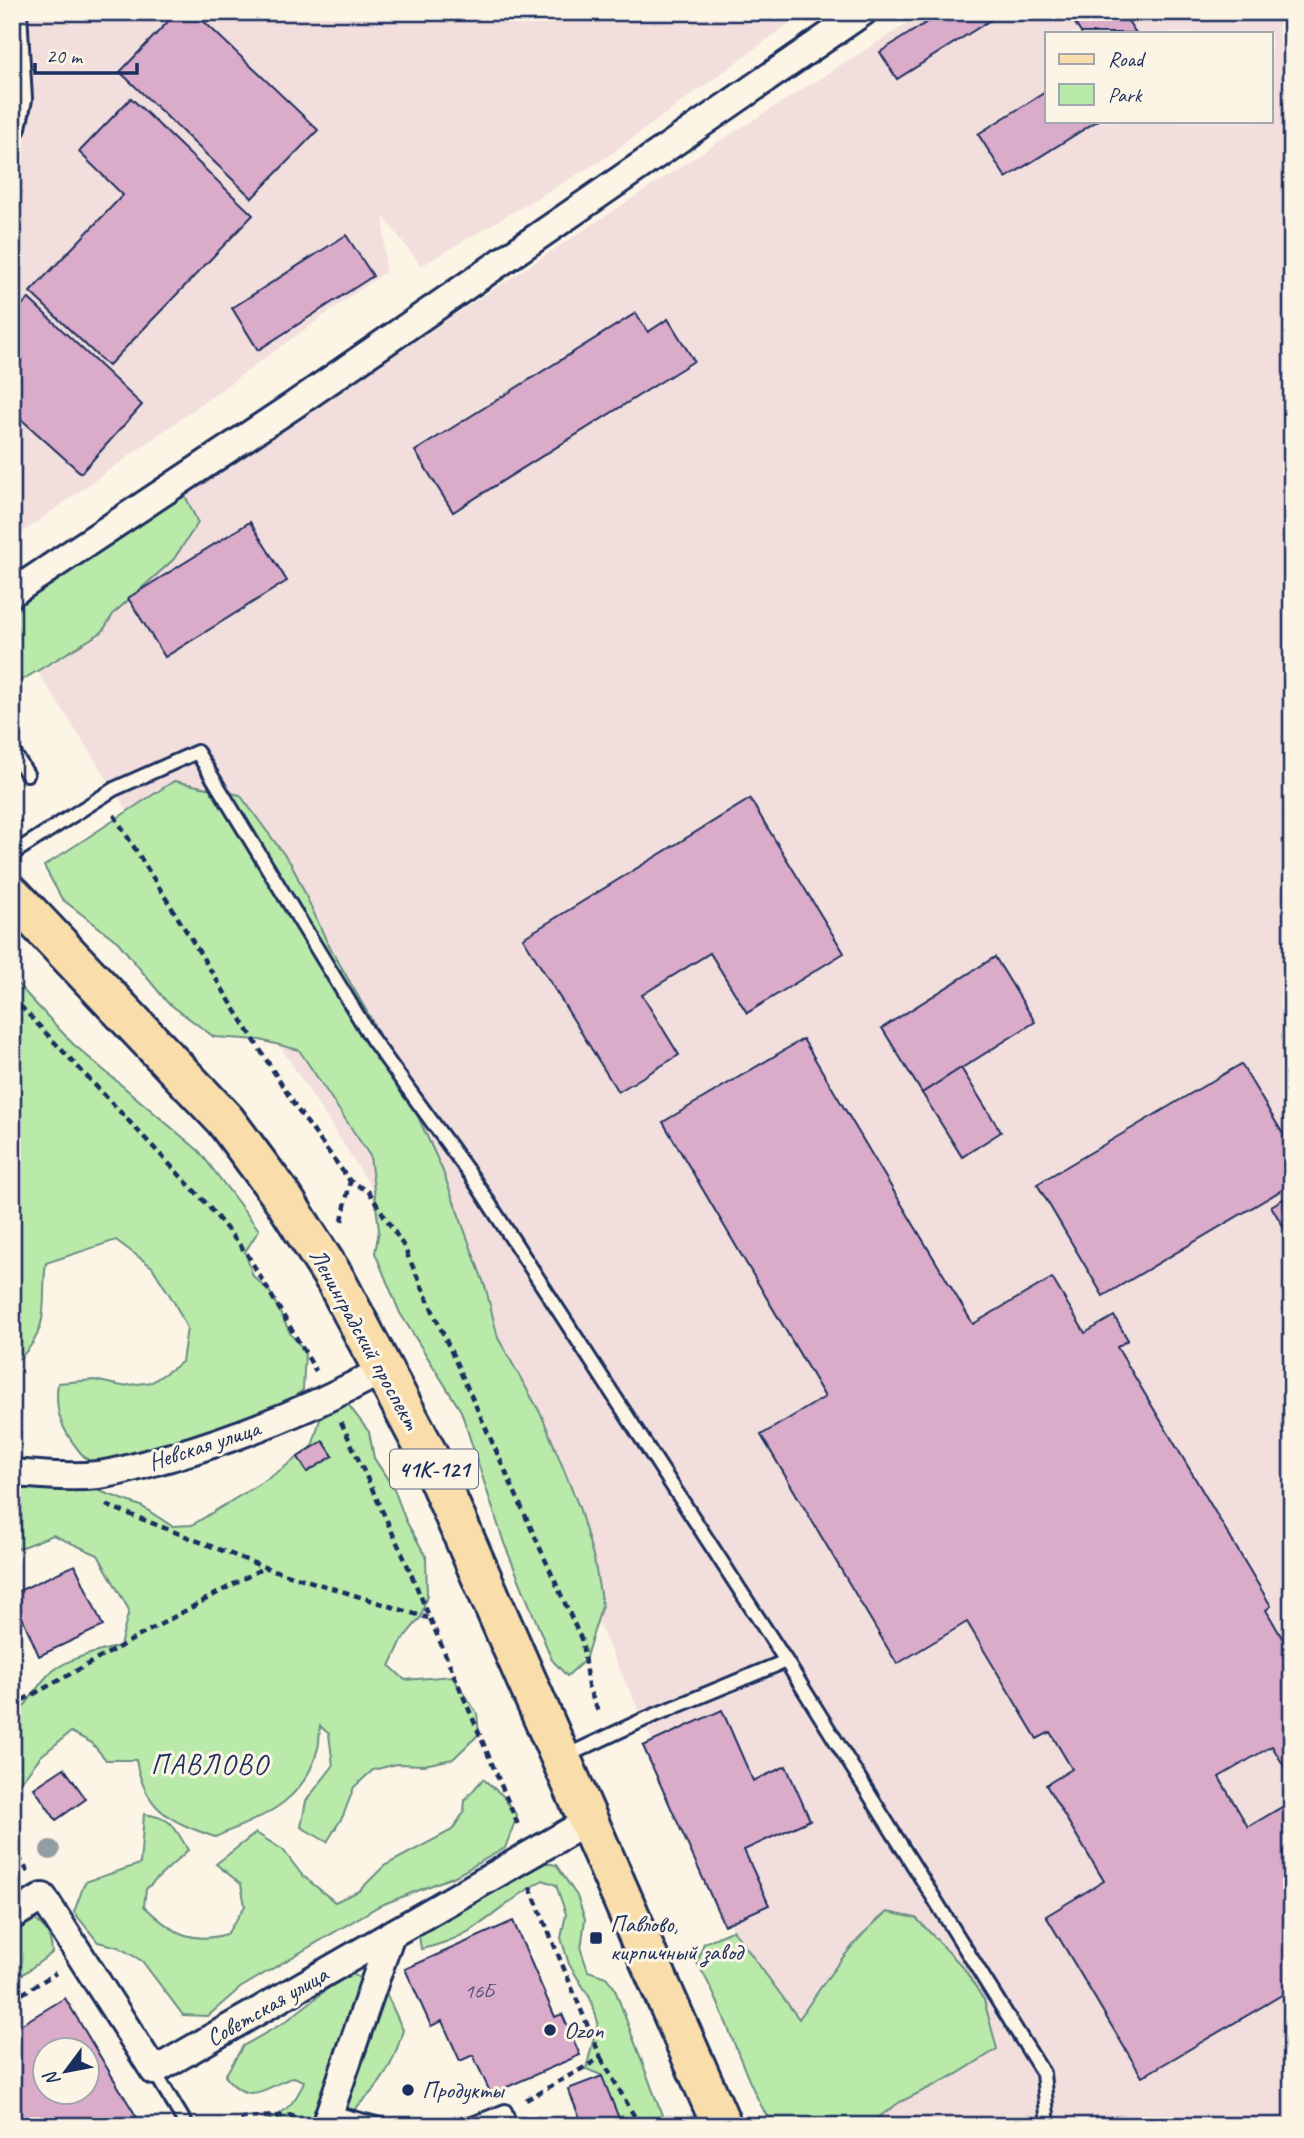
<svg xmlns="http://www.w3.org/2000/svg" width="1304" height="2138" font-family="Caveat,sans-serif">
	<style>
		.built { fill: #f2dfdd; fill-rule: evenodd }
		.green { fill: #b9eaaa; stroke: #6a8c84; stroke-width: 2 }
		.building { fill: #dbabca; stroke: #1b2f5e; stroke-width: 2; fill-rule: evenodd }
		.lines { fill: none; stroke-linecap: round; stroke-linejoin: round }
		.lane-casing { stroke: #1b2f5e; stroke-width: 18 }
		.street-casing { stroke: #1b2f5e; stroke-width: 32 }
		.primary-casing { stroke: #1b2f5e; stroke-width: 44 }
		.path { stroke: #1b2f5e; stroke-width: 4.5; stroke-dasharray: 7 5; stroke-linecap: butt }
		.lane { stroke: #fcf5e5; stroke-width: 12 }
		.street { stroke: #fcf5e5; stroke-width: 26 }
		.primary { stroke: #f9deab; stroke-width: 38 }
		.tree { fill: #929ca3 }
		.poi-dot { fill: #1b2f5e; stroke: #fcf5e5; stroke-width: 2.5 }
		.labels { text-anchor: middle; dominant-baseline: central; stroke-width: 6; stroke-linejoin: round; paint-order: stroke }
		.number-label { font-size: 21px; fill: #4b4e79 }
		.shield { fill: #fcf5e5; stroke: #5e6a86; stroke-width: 2 }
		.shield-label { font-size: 23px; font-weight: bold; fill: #1b2f5e }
		.street-label { font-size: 24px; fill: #1b2f5e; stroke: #fcf5e5 }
		.poi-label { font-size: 24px; fill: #1b2f5e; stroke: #fcf5e5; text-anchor: start }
		.quarter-label { font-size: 28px; letter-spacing: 2px; fill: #1b2f5e; stroke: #fcf5e5 }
	</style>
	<rect width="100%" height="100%" fill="#fcf5e5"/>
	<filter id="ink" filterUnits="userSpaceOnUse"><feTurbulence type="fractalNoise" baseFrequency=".0143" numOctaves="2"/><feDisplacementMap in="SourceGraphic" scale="14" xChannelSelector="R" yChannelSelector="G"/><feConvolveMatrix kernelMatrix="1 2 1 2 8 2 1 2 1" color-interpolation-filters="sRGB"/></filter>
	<g filter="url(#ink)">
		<g class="built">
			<polygon points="28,12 805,12 604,159 421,266 384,217 385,272 12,540 12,263 33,58"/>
			<path d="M925,12H1292V2126H824L733,1930L643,1720L459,1323L12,632V605L712,146ZM1047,33H1271V121H1047Z"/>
		</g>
		<g class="green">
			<polygon points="182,489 198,523 173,560 114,613 102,632 12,686 12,598"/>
			<polygon points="174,781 240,795 292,865 327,942 371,1019 409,1097 442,1169 486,1289 498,1338 542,1416 579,1507 594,1559 602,1605 585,1660 567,1676 552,1660 504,1543 461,1411 400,1313 375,1253 379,1230 370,1156 299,1050 260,1040 214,1037 167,1002 118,942 62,899 44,866"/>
			<path d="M12,978L73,1044L199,1151L259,1230L245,1252L253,1276L270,1292L291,1335L305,1351L303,1390C252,1427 136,1521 80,1452C62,1430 54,1412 58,1383L94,1380L122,1386L152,1382L182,1362L187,1328L174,1302L152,1267L116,1240L46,1263C41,1294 50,1321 29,1348C23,1355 21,1359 12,1361V1139L17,1138L21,1118L17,1100L12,1097Z"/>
			<path d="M344,1399L369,1432L374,1458L394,1489L406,1521L426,1556L427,1595L421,1617L402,1640L390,1666L405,1680L452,1676L477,1713L479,1734L453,1759L424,1765L397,1764L373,1770L354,1787L343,1816L327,1842L301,1827L306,1801L333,1766L329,1734L320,1726C319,1733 320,1741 318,1748C305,1803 261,1817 215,1837C169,1821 145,1810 136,1760H106L92,1743L71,1732L41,1756L12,1793V1718C30,1704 34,1689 48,1675C67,1657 95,1653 120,1646L129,1610L98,1555L53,1535L12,1551V1493L40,1483L91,1488L141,1506L172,1526L192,1525L272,1476L312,1447L323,1409Z"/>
			<path d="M483,1779L502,1795L517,1816L505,1848L455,1876L379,1906L240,1988L208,2016L183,2015L142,1961L118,1947L98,1942L74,1912L85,1882L140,1864L144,1814C173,1818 174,1826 188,1850L146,1889L144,1906C170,1931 190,1945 227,1934L245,1906L241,1884L216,1864L256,1833L283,1850L302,1875L335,1902L359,1891L384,1866L452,1830L464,1812L465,1800Z"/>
			<path d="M541,1862L556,1865L577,1896L585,1919L581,1950L588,1971L606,1977L614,1987L666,2126H607L597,2116L601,2075L586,2069L598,2022L590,1998L569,1964L561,1938L566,1914L556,1885L543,1880C495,1907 481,1936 421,1949L419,1936Z"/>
			<path d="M887,1912L916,1918L963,1967L984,2000L997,2049L957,2074L900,2102L866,2126H773C740,2075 729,2014 697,1963L704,1943L733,1930L799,2019C826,1980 850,1942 887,1912Z"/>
			<path d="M29,1916C46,1926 51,1934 52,1953L12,1982V1920Z"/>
			<path d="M353,1974L387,1995L403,2030C397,2051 390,2070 376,2087C365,2100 351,2110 342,2126H257C280,2116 295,2106 304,2081L294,2077C263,2088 250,2107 225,2076L243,2046L285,2022L339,1980Z"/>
		</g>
		<g class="building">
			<polygon points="177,12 194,12 318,130 252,198 120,72"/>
			<polygon points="943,12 1003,12 897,79 880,52"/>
			<polygon points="1068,12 1122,12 1136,33 1081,33"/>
			<polygon points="1047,91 1047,121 1097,121 1006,178 978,134"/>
			<polygon points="131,98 253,215 108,366 30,292 123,195 79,152"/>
			<polygon points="346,235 373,276 258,350 232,308"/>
			<polygon points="29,299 142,405 81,473 12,411 13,312"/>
			<polygon points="636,313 648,332 668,319 694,361 453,512 415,451"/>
			<polygon points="250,522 287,581 165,657 128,598"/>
			<polygon points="750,799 844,953 747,1013 710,953 642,995 679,1055 618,1092 523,938"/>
			<polygon points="995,957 1035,1022 922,1093 882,1028"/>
			<polygon points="803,1039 973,1324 1052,1278 1085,1333 1114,1316 1128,1340 1117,1347 1271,1606 1266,1610 1292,1655 1292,1771 1288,1773 1272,1746 1219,1777 1248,1827 1292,1801 1292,1989 1142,2077 1046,1916 1104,1881 1046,1785 1072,1769 1050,1732 1037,1739 967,1622 897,1664 761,1435 825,1397 663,1122"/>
			<polygon points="1241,1064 1292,1149 1292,1184 1103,1296 1037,1184"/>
			<polygon points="961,1068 1001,1132 962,1157 922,1093"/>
			<polygon points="1292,1194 1292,1241 1271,1206"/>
			<polygon points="323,1441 333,1456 307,1472 298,1457"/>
			<polygon points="75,1565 103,1626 39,1656 12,1594"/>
			<polygon points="722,1710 753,1781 786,1766 810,1820 744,1850 769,1905 724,1925 643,1746"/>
			<polygon points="64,1768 86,1799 56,1820 34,1788"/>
			<polygon points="513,1921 555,2017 562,2014 580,2055 491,2094 473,2055 460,2061 442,2021 431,2026 405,1969"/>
			<path d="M65,1998L142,2126H12V2030ZM46,2050H88V2092H46Z"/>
			<polygon points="602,2076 622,2126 583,2126 568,2089"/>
		</g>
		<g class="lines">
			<defs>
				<g id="lane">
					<polyline points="12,750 27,774"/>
					<polyline points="12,854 114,789 197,752 372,1039 472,1177 786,1661"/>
					<polyline points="564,1757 643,1720 786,1661 1043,2073 1048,2126"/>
					<polyline points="154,2071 187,2126"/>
					<polyline points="330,2112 384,2126"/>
					<polyline points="467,2126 505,2111 510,2126"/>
				</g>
				<g id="street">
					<polyline points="12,127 18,99 13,12"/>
					<polyline points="12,593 294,405 863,12"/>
					<path d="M12,1473C41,1475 70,1478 98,1475C123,1472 148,1463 171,1457C246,1435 317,1406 385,1369"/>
					<polyline points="12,1916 43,1897 154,2071 590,1820"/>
					<polyline points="325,2126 391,1934"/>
				</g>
				<polyline id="primary" points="12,895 225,1120 283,1198 335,1279 427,1453 722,2126"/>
			</defs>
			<use href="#lane" class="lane-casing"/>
			<use href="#street" class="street-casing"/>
			<use href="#primary" class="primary-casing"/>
			<g class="path">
				<polyline points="12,811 20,823"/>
				<polyline points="114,815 297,1109 350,1181 369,1192 403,1245 582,1641 588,1686 599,1714"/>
				<polyline points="12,997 205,1202 247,1254 316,1371"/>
				<polyline points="342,1221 350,1181"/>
				<polyline points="341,1422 406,1562 519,1827"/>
				<polyline points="106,1505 264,1567 428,1618"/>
				<polyline points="12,1706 263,1568"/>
				<polyline points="12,1846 28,1872"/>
				<polyline points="12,2000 56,1973"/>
				<polyline points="601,2058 640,2126"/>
				<polyline points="526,2100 601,2058 530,1887"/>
				<polyline points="230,2126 243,2118 297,2115"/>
			</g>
			<use href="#lane" class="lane"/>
			<use href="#street" class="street"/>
			<use href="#primary" class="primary"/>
		</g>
		<circle class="tree" cx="50" cy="1850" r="10"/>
	</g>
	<g class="poi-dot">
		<rect x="589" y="1931" width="14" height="14" rx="3.5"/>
		<circle cx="550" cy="2030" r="7"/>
		<circle cx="408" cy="2090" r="7"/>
	</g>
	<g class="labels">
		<g class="number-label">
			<text x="479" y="1991">16Б</text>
		</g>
		<rect class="shield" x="390" y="1449.5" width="88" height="39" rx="5"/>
		<g class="shield-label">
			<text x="434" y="1469">41К-121</text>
		</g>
		<g class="street-label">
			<text transform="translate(365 1339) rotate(61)">Ленинградский проспект</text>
			<text transform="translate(204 1445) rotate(-18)">Невская улица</text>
			<text transform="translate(267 2006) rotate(-30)">Советская улица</text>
		</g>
		<g class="poi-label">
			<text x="610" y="1924">Павлово,<tspan x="610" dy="28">кирпичный завод</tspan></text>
			<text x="564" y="2030">Ozon</text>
			<text x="422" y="2090">Продукты</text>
		</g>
		<g class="quarter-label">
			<text x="210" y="1764">ПАВЛОВО</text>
		</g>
	</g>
	<rect width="1304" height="2138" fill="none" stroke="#fcf5e5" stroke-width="42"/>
	<rect x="21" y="21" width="1262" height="2096" fill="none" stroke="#1b2f5e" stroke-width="2.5" filter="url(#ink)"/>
	<rect x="1045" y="32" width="228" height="91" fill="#fcf5e5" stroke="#a2a6af" stroke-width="2"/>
	<rect x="1059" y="54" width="35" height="10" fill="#f9deab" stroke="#a2a6af" stroke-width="2"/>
	<text x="1108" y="66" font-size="21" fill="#1b2f5e">Road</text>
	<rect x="1059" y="84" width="35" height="21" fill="#b9eaaa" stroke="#a2a6af" stroke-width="2"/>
	<text x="1108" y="102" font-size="21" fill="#1b2f5e">Park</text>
	<g transform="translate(66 2071) rotate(238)"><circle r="33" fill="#fcf5e5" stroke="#a2a6af" stroke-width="2"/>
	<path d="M0-5L12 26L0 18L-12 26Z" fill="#1b2f5e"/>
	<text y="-10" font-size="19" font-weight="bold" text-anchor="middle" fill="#1b2f5e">N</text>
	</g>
	<path d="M35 63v10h102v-10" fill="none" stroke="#1b2f5e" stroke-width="3.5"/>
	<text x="46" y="63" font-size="21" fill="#1b2f5e" stroke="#fcf5e5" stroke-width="5" paint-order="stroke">20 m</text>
</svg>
